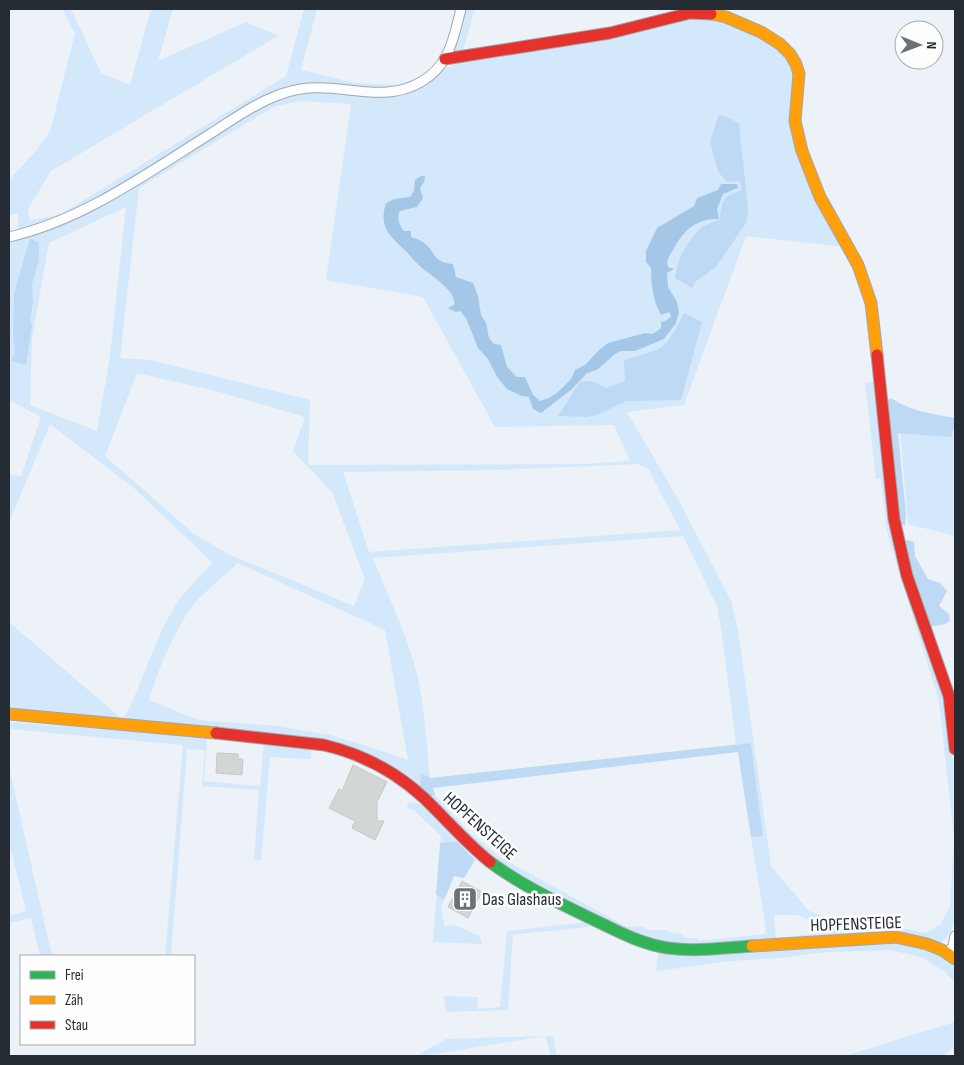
<svg xmlns="http://www.w3.org/2000/svg" width="964" height="1065" font-family="'Sofia Sans Condensed',sans-serif">
	<style>
		.green { fill: #d3e8fa; fill-rule: evenodd }
		.forest { fill: #bdd9f4 }
		.water { fill: #a5c7e7 }
		.building { fill: #d2d6d4; stroke: #c4c8c6 }
		.lines { fill: none; stroke-linecap: round; stroke-linejoin: round }
		.street-casing { stroke: #a1a7ad; stroke-width: 11 }
		.fast-casing { stroke: #a1a7ad; stroke-width: 13 }
		.slow-casing { stroke: #a1a7ad; stroke-width: 13 }
		.jam-casing { stroke: #a1a7ad; stroke-width: 13 }
		.street { stroke: #fcfdfe; stroke-width: 9 }
		.fast { stroke: #30b455; stroke-width: 11 }
		.slow { stroke: #ff9f0a; stroke-width: 11 }
		.jam { stroke: #e5322d; stroke-width: 11 }
		.labels { text-anchor: middle; dominant-baseline: central; stroke-width: 5; stroke-linejoin: round; paint-order: stroke }
		.street-label { font-size: 18px; fill: #252c33; stroke: #fefefe }
		.poi-label { font-size: 18px; fill: #252c33; stroke: #fefefe; text-anchor: start }
	</style>
	<rect width="100%" height="100%" fill="#ecf2f8"/>
	<g class="green">
		<polygon points="62,9 71,9 101,73 130,85 151,9 173,9 158,61 246,22 278,36 51,171 28,209 30,221 61,214 286,76 304,9 317,9 301,70 355,83 399,85 425,75 408,84 382,90 290,87 97,200 67,215 18,233 18,214 9,215 9,180 34,153 50,132 75,33"/>
		<polygon points="465,9 475,9 462,54 455,53 453,49"/>
		<path d="M711,16L773,43L795,70L793,121L845,247L746,236L684,405L627,412L678,499L731,601L738,630L771,866L809,911L863,931L893,926L926,933L941,924L950,906L954,838L939,701L887,532L881,479H876L865,383L877,382L888,487L937,666L952,745L955,783V912C953,927 953,936 937,944L916,936L680,945L641,937L514,872L474,845L430,797L435,795L470,833L498,856L627,927L642,926L647,930H666L671,933L681,934L686,938H697L699,941L766,934L764,916L751,837L763,835L751,743L736,744L721,628L717,606L683,536L373,558C389,599 410,640 419,683C425,715 427,746 430,778L421,774L420,787L365,753L14,710L9,705V622L123,720C144,682 154,637 179,600C188,587 202,575 213,563L135,489L50,424L9,523V474L21,477L41,417L9,400V240L37,233L244,116L273,100L288,94L313,91L389,95L458,63L669,21ZM303,101L351,104L326,280L423,297L495,427L614,425L630,461L584,464L308,465L310,400L150,360L120,358L139,188L275,106ZM126,207L110,356L97,431L30,405L32,338L49,243ZM137,373L216,391L305,417L293,451L332,492L365,579L354,606L230,555L194,534L105,456ZM638,464L649,470L680,530L369,552L343,472L499,470ZM238,563L385,630L408,760L386,752L330,735L278,726L199,720L149,700C159,667 173,633 193,605C204,592 225,575 238,563ZM799,915L831,932H832L776,938L774,915Z"/>
		<polygon points="899,421 955,435 955,536 908,524"/>
		<polygon points="9,722 207,737 204,781 260,786 264,742 311,746 311,759 270,757 261,860 254,860 259,790 202,786 205,750 187,749 171,956 165,956 183,745 9,729"/>
		<polygon points="9,767 52,956 40,956 31,918 9,923 9,916 26,911 9,842"/>
		<polygon points="414,802 423,806 475,860 464,878 454,876 441,907 445,927 454,925 480,936 482,944 433,942 441,836 414,810 406,809 409,803"/>
		<polygon points="588,922 596,926 513,935 508,1010 446,1012 444,996 478,997 477,1009 500,1007 507,931"/>
		<path d="M894,943C917,944 938,949 955,965V983L944,971L921,957L890,950L828,952L779,958L731,961L656,971L659,950Z"/>
		<polygon points="955,1022 955,1047 942,1056 844,1056"/>
		<polygon points="545,1036 423,1056 416,1056 446,1039 545,1036 553,1036 557,1056 551,1056"/>
	</g>
	<g class="forest">
		<path d="M719,114L739,123L748,210L746,223L716,267L695,282L692,288L675,278C676,261 687,242 699,230C704,225 713,222 720,219C722,198 723,197 742,190L740,181L728,182L718,172L710,141Z"/>
		<polygon points="30,238 39,243 39,260 32,284 33,301 30,320 32,326 26,365 11,361 15,352 13,336 14,294"/>
		<path d="M684,313L702,322L681,400L626,401L597,415L587,417L558,416L580,382L591,381L606,388L625,381L624,360C631,358 659,350 662,347C672,339 678,323 684,313Z"/>
		<path d="M891,398C910,411 933,414 955,418V426L951,437L898,433L906,514L905,526L896,522L886,401Z"/>
		<polygon points="908,540 914,542 915,556 928,579 940,583 947,591 939,606 949,614 950,621 945,624 929,627 901,542"/>
		<polygon points="751,743 763,836 751,837 738,752 433,788 435,795 430,797 420,787 421,773 430,778"/>
		<polygon points="457,842 475,860 464,878 454,876 445,898 442,899 436,894 440,843"/>
	</g>
	<path class="water" d="M421,176H425L424,182L420,188L423,198L417,207L400,211C396,218 400,226 404,231H411V237C415,238 420,240 423,242C437,252 431,262 453,264L456,277L473,283L478,296L481,315L486,323L489,338L494,344L501,345L507,367L517,377H525L533,395L540,401L549,398L558,392L571,379L575,370L585,365L599,350L608,343L645,333L653,334L661,328V322L667,320L671,316L669,312L661,315C653,301 651,284 651,268L646,262V251L657,228L694,206L697,198L718,190L721,184H737L738,188L723,194L717,209L719,219C697,218 684,230 674,248C670,255 666,259 668,267L674,269L667,273L668,287L677,302L679,312L676,323L664,339L635,351H621L615,354L597,370L587,373L572,389L541,413L533,409L529,397L522,396L507,389L497,377L488,359L478,348L466,318L460,311L456,312L448,308L454,305C457,290 429,275 420,266C415,262 411,257 407,252C391,237 378,227 386,203L394,199L410,197L414,191L415,180Z"/>
	<g class="building">
		<polygon points="217,753 238,754 238,759 243,759 242,775 216,773"/>
		<polygon points="353,765 387,782 377,802 377,821 384,821 375,840 352,828 355,821 329,808 339,789 342,791"/>
		<polygon points="462,881 482,892 468,918 448,907"/>
	</g>
	<g class="lines">
		<defs>
			<g id="street">
				<path d="M9,237C83,220 146,174 210,134C231,121 252,105 276,96C286,92 297,89 309,88C346,85 385,103 421,82C450,65 453,39 461,9"/>
				<polyline points="948,953 953,946 955,936"/>
			</g>
			<path id="fast" d="M490,862C521,885 555,901 590,918C615,930 640,944 668,948C695,952 724,948 752,946"/>
			<g id="slow">
				<polyline points="711,14 726,17 761,32 780,44 790,54 796,64 799,74 795,121 802,151 820,197 858,265 871,303 877,355"/>
				<polyline points="9,714 216,733"/>
				<polyline points="752,946 896,937 927,944 942,950 955,959"/>
			</g>
			<g id="jam">
				<polyline points="445,59 610,33 690,13 711,14"/>
				<polyline points="877,355 894,519 907,576 949,696 955,749"/>
				<path d="M216,733L324,745C362,754 395,771 424,798C446,819 466,843 490,862"/>
			</g>
		</defs>
		<use href="#street" class="street-casing"/>
		<use href="#fast" class="fast-casing"/>
		<use href="#slow" class="slow-casing"/>
		<use href="#jam" class="jam-casing"/>
		<use href="#street" class="street"/>
		<use href="#fast" class="fast"/>
		<use href="#slow" class="slow"/>
		<use href="#jam" class="jam"/>
	</g>
	<defs>
		<symbol id="building-square" viewBox="-11 -11 22 22"><rect x="-9" y="-9" width="18" height="18" rx="4" fill="#6b7178" stroke="#fefefe"/><path d="M-4-6H4V6H1V3H-1V6H-4ZM-2.5-4.3h1.7v1.8h-1.7ZM.8-4.3h1.7v1.8H.8ZM-2.5-1h1.7V.8h-1.7ZM.8-1h1.7V.8H.8Z" fill="#fff"/></symbol>
	</defs>
	<g fill-rule="evenodd">
		<use href="#building-square" x="451" y="885" width="28" height="28"/>
	</g>
	<g class="labels">
		<g class="street-label">
			<text transform="translate(480 826) rotate(42)">HOPFENSTEIGE</text>
			<text transform="translate(856 924) rotate(-2)">HOPFENSTEIGE</text>
		</g>
		<g class="poi-label">
			<text x="482" y="899">Das Glashaus</text>
		</g>
	</g>
	<rect width="964" height="1065" fill="none" stroke="#252c33" stroke-width="20"/>
	<rect x="20" y="955" width="175" height="90" fill="#fefefe" stroke="#a7aaad"/>
	<rect x="30" y="971" width="25" height="8" fill="#30b455" stroke="#a7aaad"/>
	<text x="65" y="980" font-size="15" fill="#252c33">Frei</text>
	<rect x="30" y="996" width="25" height="8" fill="#ff9f0a" stroke="#a7aaad"/>
	<text x="65" y="1005" font-size="15" fill="#252c33">Zäh</text>
	<rect x="30" y="1021" width="25" height="8" fill="#e5322d" stroke="#a7aaad"/>
	<text x="65" y="1030" font-size="15" fill="#252c33">Stau</text>
	<g transform="translate(919 45) rotate(91)"><circle r="24" fill="#fefefe" stroke="#a7aaad"/>
	<path d="M0-4L9 19L0 12L-9 19Z" fill="#6b7178"/>
	<text y="-8" font-size="14" font-weight="bold" text-anchor="middle" fill="#252c33">N</text>
	</g>
</svg>
